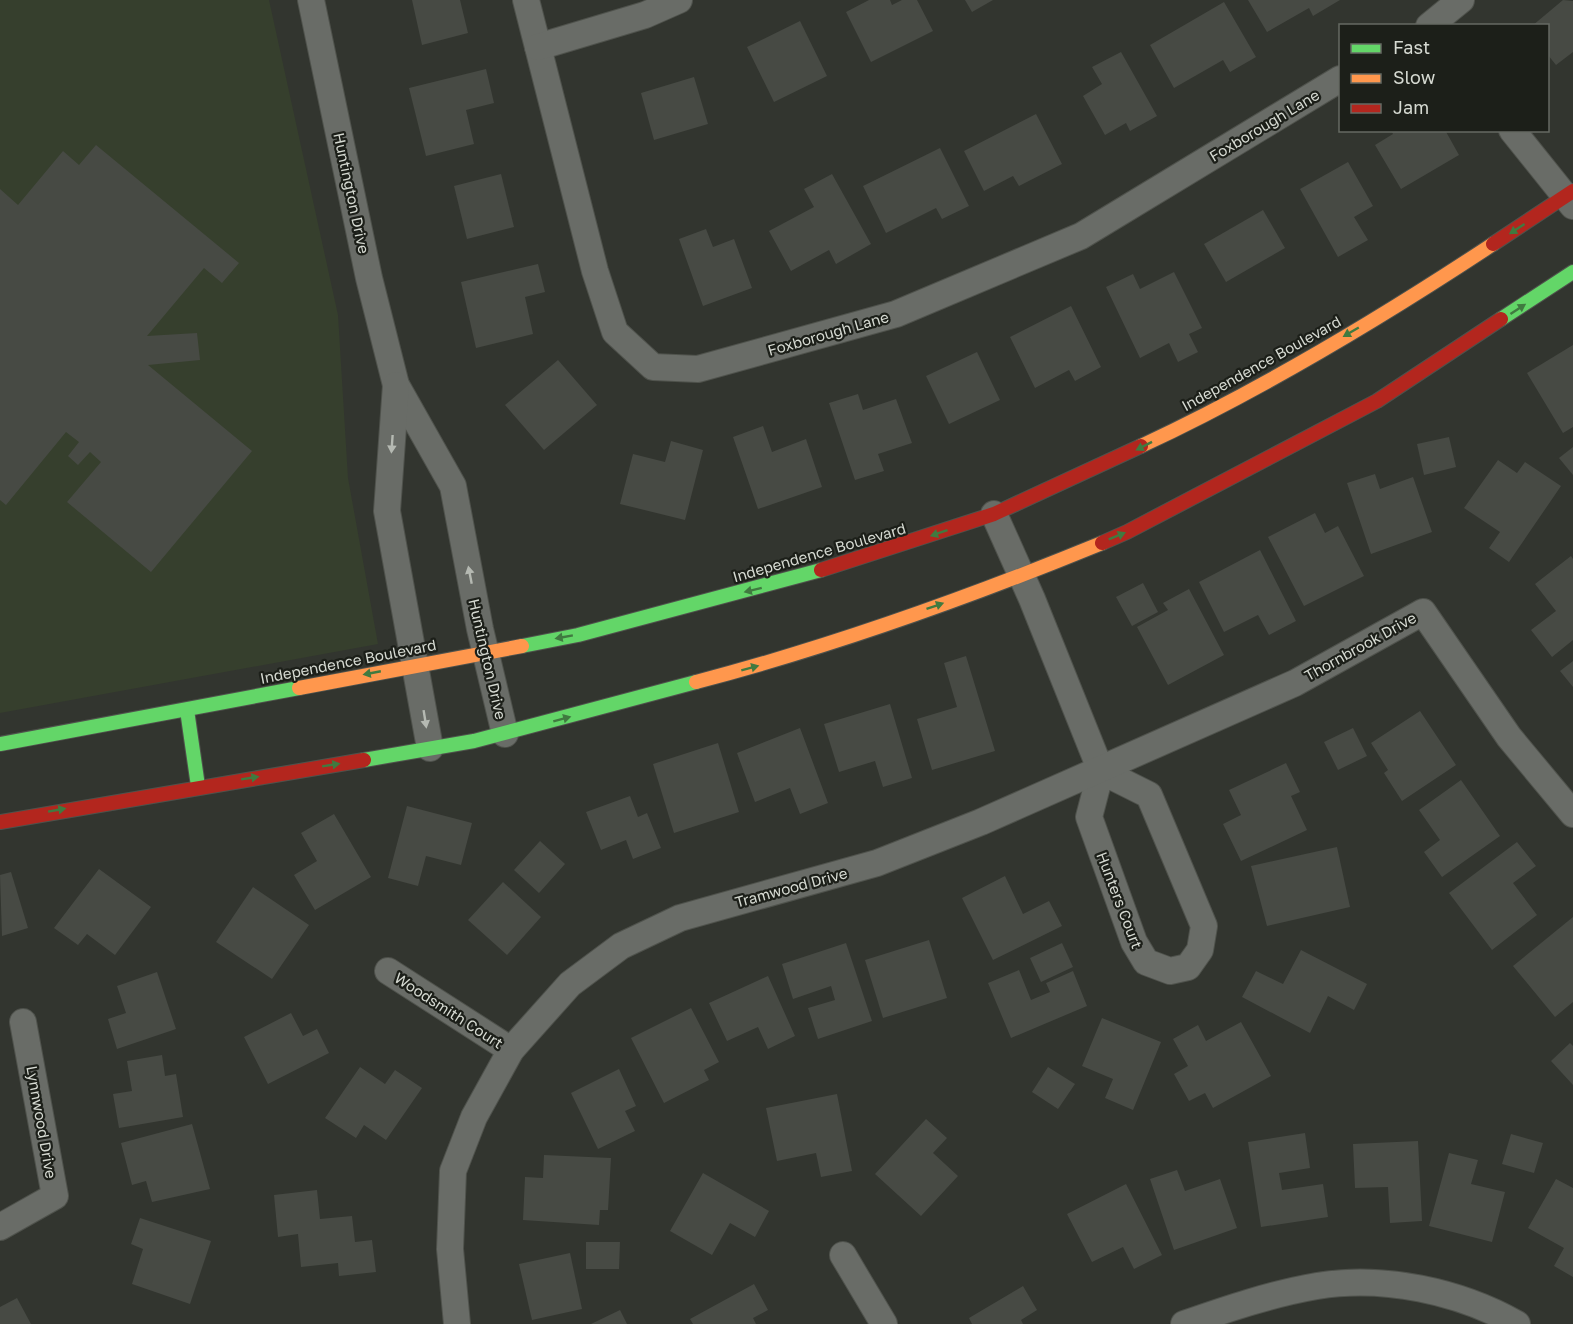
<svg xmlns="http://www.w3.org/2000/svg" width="1573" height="1324" font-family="'Golos Text',sans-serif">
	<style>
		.built { fill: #363f2d }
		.building { fill: #474a44 }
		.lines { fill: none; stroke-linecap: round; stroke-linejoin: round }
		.street-casing { stroke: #4f524c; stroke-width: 28 }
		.fast-casing { stroke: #4f524c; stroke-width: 16 }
		.slow-casing { stroke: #4f524c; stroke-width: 16 }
		.jam-casing { stroke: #4f524c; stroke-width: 16 }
		.street { stroke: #696c67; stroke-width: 26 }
		.fast { stroke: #63d668; stroke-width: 14 }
		.slow { stroke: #ff974d; stroke-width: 14 }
		.jam { stroke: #b3261e; stroke-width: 14 }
		.oneway { fill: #407a40 }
		.oneway2 { fill: #b5b9b2 }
		.labels { text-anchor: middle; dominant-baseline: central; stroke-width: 4.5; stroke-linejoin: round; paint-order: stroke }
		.street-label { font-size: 15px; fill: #d6dad2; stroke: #1c1f19 }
	</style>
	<rect width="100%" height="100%" fill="#32352f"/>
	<polygon class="built" points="0,0 269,0 338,315 348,478 378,644 0,713"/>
	<g class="building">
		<polygon points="412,0 460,0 468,33 422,45"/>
		<polygon points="869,0 890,0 892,5 902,0 917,0 933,31 871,62 846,12"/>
		<polygon points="965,0 993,0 972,12"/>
		<polygon points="1248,0 1340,0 1313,16 1309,8 1267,32"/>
		<polygon points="1563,0 1573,1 1573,52 1556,65 1548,55 1548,26 1532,26"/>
		<polygon points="1224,2 1256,57 1230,72 1223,60 1174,88 1150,45"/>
		<polygon points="800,21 827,76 774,102 747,47"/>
		<polygon points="1121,52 1157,116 1130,131 1126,123 1105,135 1083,96 1102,84 1092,67"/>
		<polygon points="486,69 494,103 466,110 474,144 426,156 409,88"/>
		<polygon points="694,77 708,124 654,140 641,93"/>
		<polygon points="1036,114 1062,164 1019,186 1013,176 984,191 964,151"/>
		<polygon points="1391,130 1445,130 1459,155 1401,189 1375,145 1393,134"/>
		<polygon points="96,145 239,263 222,283 204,268 147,336 197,333 200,360 148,365 252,451 151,572 67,502 101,462 90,452 78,465 68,456 79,442 66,432 6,505 0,500 0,189 18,205 63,151 79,165"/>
		<polygon points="940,148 969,206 942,219 936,208 886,233 863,186"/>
		<polygon points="1348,162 1373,206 1354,217 1368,240 1338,257 1300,189"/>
		<polygon points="501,174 514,227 467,239 454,186"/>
		<polygon points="832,174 871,244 836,264 829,250 791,271 769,231 814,207 804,189"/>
		<polygon points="1263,210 1285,248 1226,282 1204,244"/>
		<polygon points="706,229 713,247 734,239 752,288 703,306 679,239"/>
		<polygon points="538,264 545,292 525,297 533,334 476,348 461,282"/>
		<polygon points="1174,272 1202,328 1189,334 1198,352 1178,362 1169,343 1140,358 1106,287 1133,274 1140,289"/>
		<polygon points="1071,306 1101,367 1075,381 1069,370 1035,388 1010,337"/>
		<polygon points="1573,345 1573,427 1563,433 1527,373"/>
		<polygon points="977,352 1000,400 949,424 926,376"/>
		<polygon points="558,360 597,405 544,450 505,405"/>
		<polygon points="858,394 863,410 896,399 912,443 878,454 884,471 855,480 829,403"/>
		<polygon points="763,426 772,452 806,439 822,487 758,509 733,437"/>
		<polygon points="1449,437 1456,467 1424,475 1417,444"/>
		<polygon points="671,441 703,450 685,520 620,504 633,454 665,462"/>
		<polygon points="1573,447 1573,475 1559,458"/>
		<polygon points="1498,460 1517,473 1525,462 1561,486 1509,562 1489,548 1500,532 1464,508"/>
		<polygon points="1375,474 1380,489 1413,477 1432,532 1371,554 1347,483"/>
		<polygon points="1315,513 1325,533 1338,526 1364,576 1304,606 1268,537"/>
		<polygon points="1260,550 1296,621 1269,635 1258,615 1224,632 1199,582"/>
		<polygon points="1571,556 1573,559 1573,640 1552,657 1531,630 1556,611 1535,584"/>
		<polygon points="1143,583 1158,612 1132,626 1116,597"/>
		<polygon points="1189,589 1224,655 1168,685 1137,627 1168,610 1163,603"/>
		<polygon points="966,656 995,751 932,770 917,719 957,707 944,663"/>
		<polygon points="1573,661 1573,687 1560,671"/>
		<polygon points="890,704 912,778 883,787 875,761 839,772 824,724"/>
		<polygon points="1420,711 1456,765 1402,801 1384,773 1388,770 1371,743"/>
		<polygon points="800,728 828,803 800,814 790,788 755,802 737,753"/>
		<polygon points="1353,728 1367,756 1338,770 1324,742"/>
		<polygon points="718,743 739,812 674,833 653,764"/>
		<polygon points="1286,763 1300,792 1291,796 1307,830 1241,861 1223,824 1241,815 1229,790"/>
		<polygon points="1461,780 1500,836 1442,877 1424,852 1440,840 1419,810"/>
		<polygon points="630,796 638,817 647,813 661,848 633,859 626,840 601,850 586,812"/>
		<polygon points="407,806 472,823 461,865 426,856 418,886 388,878"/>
		<polygon points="334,814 371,877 315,910 294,875 317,861 301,833"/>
		<polygon points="540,841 565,864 539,893 514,870"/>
		<polygon points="1517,842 1536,866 1513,883 1537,915 1492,950 1449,893"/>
		<polygon points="1337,847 1350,907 1267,926 1251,866"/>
		<polygon points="99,869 151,907 115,955 87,934 78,945 54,928"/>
		<polygon points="11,872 28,928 2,936 0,875"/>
		<polygon points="1005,876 1023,914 1049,901 1062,926 993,960 962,898"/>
		<polygon points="503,882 541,917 507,955 468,920"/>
		<polygon points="253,887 309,925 272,979 216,942"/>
		<polygon points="1573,917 1573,1002 1555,1017 1513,966"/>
		<polygon points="929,940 947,998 883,1018 865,960"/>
		<polygon points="846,943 872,1021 818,1039 808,1008 835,1000 831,986 793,999 782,964"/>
		<polygon points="1062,943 1073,967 1041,982 1030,958"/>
		<polygon points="1301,950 1367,984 1354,1010 1328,996 1310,1033 1242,997 1256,971 1283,984"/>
		<polygon points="1019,970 1031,1000 1050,992 1046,983 1073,971 1087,1006 1011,1038 988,983"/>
		<polygon points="157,972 176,1029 117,1049 108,1019 126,1013 117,986"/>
		<polygon points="768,976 795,1036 768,1049 758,1027 727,1041 709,1003"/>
		<polygon points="691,1008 719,1062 704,1070 709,1080 664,1103 631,1038"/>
		<polygon points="291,1013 303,1036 317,1029 329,1053 268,1084 244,1037"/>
		<polygon points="1102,1018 1161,1042 1133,1110 1105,1098 1113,1079 1082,1066"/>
		<polygon points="1241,1022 1271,1076 1213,1108 1205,1093 1189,1101 1174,1074 1188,1066 1173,1039 1198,1025 1206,1041"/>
		<polygon points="1570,1043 1573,1046 1573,1085 1551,1061"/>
		<polygon points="162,1055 165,1076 176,1074 183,1117 119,1128 113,1094 132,1091 127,1061"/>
		<polygon points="360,1067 385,1084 395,1070 422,1088 386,1140 364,1125 356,1138 325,1118"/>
		<polygon points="1048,1067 1075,1084 1058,1109 1032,1092"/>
		<polygon points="619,1069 636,1106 625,1111 635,1131 598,1149 571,1093"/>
		<polygon points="837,1094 852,1171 821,1177 816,1153 777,1161 766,1108"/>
		<polygon points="926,1119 947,1138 933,1153 958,1176 921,1216 875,1174"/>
		<polygon points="192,1124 210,1189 152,1202 146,1181 132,1185 121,1143"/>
		<polygon points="1305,1133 1310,1168 1279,1173 1282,1190 1323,1184 1328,1217 1261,1227 1248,1142"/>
		<polygon points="1511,1134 1543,1143 1534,1173 1502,1164"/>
		<polygon points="1418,1141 1422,1221 1390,1223 1388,1187 1355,1188 1353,1144"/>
		<polygon points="1449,1153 1478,1160 1471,1184 1505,1192 1492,1242 1429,1226"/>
		<polygon points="544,1155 611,1158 608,1210 600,1210 599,1225 523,1220 525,1177 543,1178"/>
		<polygon points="1177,1170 1185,1191 1220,1179 1237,1228 1174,1250 1150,1179"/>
		<polygon points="703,1173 769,1211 755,1237 730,1223 712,1255 670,1231"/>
		<polygon points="1556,1179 1573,1188 1573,1277 1554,1266 1564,1248 1528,1228"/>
		<polygon points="1126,1184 1162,1255 1134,1269 1123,1247 1092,1262 1067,1214"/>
		<polygon points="317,1190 320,1219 352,1216 355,1242 372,1240 376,1272 339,1276 338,1263 301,1267 298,1234 278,1237 274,1195"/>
		<polygon points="140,1218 211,1241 190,1304 132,1284 143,1249 131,1244"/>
		<polygon points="586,1242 620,1242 619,1269 586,1269"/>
		<polygon points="570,1253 582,1309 532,1320 519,1264"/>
		<polygon points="754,1284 768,1310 753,1318 756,1324 693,1324 690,1319"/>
		<polygon points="1023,1286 1037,1310 1021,1320 1023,1324 972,1324 969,1318"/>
		<polygon points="17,1298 31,1324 0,1324 0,1307"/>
		<polygon points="620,1310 627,1324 591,1324"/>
	</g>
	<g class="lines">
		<defs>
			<g id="street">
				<polyline points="311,0 369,278 396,385 453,486 480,629 505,734"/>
				<polyline points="526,0 595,271 615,332 653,367 698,369 896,314 1081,236 1340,79"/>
				<polyline points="1429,26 1461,0"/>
				<polyline points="538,47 645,15 679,0"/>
				<polyline points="1512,130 1573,206"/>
				<polyline points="396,385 387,511 430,748"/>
				<polyline points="994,514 1032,599 1101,771 1089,817 1134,942 1146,962 1170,971 1188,967 1200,950 1204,926 1149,795 1101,771"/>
				<polyline points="388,971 511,1050"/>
				<polyline points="0,1227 55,1196 23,1022"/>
				<polyline points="843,1255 884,1324"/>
				<polyline points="457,1324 450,1249 453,1171 474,1117 511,1050 570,984 621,946 680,918 877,863 981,822 1295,683 1423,612 1509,737 1573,814"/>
				<path d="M1184,1324C1227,1309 1271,1294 1317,1286C1383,1275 1459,1291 1517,1324"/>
			</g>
			<g id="fast">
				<polyline points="1501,319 1573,272"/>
				<polyline points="522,646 578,635 821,570"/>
				<polyline points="187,710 198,786"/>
				<polyline points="0,744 299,688"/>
				<polyline points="364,760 474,741 696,682"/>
			</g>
			<g id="slow">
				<path d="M1141,446C1263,389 1381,318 1493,244"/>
				<path d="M696,682C834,646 970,597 1102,543"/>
				<polyline points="299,688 522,646"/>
			</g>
			<g id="jam">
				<polyline points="1493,244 1573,191"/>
				<polyline points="1102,543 1127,532 1377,401 1501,319"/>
				<polyline points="821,570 994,514 1141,446"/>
				<polyline points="0,822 364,760"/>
			</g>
		</defs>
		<use href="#street" class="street-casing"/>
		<use href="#fast" class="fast-casing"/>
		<use href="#slow" class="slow-casing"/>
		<use href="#jam" class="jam-casing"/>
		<use href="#street" class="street"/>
		<use href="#fast" class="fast"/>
		<use href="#slow" class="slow"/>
		<use href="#jam" class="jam"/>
	</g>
	<defs><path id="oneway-solid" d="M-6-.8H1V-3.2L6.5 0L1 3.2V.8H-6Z" transform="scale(1.5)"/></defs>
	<g class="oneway">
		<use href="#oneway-solid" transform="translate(1517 229) rotate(147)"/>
		<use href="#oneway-solid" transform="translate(1518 309) rotate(-33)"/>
		<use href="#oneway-solid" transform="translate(1351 332) rotate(150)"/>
		<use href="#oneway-solid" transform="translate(1144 446) rotate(153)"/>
		<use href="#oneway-solid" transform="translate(939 533) rotate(161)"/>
		<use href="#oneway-solid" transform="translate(1117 536) rotate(-22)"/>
		<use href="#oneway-solid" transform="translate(753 590) rotate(166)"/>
		<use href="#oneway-solid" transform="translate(935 606) rotate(-19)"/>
		<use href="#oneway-solid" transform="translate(564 637) rotate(170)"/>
		<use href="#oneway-solid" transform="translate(750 668) rotate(-15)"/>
		<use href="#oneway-solid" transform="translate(372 673) rotate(169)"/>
		<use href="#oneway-solid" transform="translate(562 719) rotate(-15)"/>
		<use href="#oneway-solid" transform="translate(331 765) rotate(-9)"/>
		<use href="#oneway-solid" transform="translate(250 778) rotate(-9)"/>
		<use href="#oneway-solid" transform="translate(57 810) rotate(-10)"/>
	</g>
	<g class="oneway2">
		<use href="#oneway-solid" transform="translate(392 444) rotate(94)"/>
		<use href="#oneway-solid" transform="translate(470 575) rotate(-101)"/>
		<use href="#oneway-solid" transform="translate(425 719) rotate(81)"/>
	</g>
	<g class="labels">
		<g class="street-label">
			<text transform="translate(1264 125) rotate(-31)">Foxborough Lane</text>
			<text transform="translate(352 193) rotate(78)">Huntington Drive</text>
			<text transform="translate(828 333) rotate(-16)">Foxborough Lane</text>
			<text transform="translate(1261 363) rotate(-29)">Independence Boulevard</text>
			<text transform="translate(819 552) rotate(-16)">Independence Boulevard</text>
			<text transform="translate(1360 646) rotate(-29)">Thornbrook Drive</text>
			<text transform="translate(488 659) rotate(77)">Huntington Drive</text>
			<text transform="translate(348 661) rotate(-11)">Independence Boulevard</text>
			<text transform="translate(791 887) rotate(-15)">Tramwood Drive</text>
			<text transform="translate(1120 900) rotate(69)">Hunters Court</text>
			<text transform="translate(449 1010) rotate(33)">Woodsmith Court</text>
			<text transform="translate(42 1122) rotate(80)">Lynnwood Drive</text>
		</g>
	</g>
	<rect x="1339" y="24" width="210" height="108" fill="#1c1f19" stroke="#666a63" stroke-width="1.5"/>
	<rect x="1351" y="44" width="30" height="9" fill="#63d668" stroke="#666a63" stroke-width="1.5"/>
	<text x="1393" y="54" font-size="18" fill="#d6dad2">Fast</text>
	<rect x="1351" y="74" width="30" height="9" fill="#ff974d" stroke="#666a63" stroke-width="1.5"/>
	<text x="1393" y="84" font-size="18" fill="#d6dad2">Slow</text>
	<rect x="1351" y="104" width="30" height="9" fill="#b3261e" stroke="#666a63" stroke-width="1.5"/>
	<text x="1393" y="114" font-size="18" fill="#d6dad2">Jam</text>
</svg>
